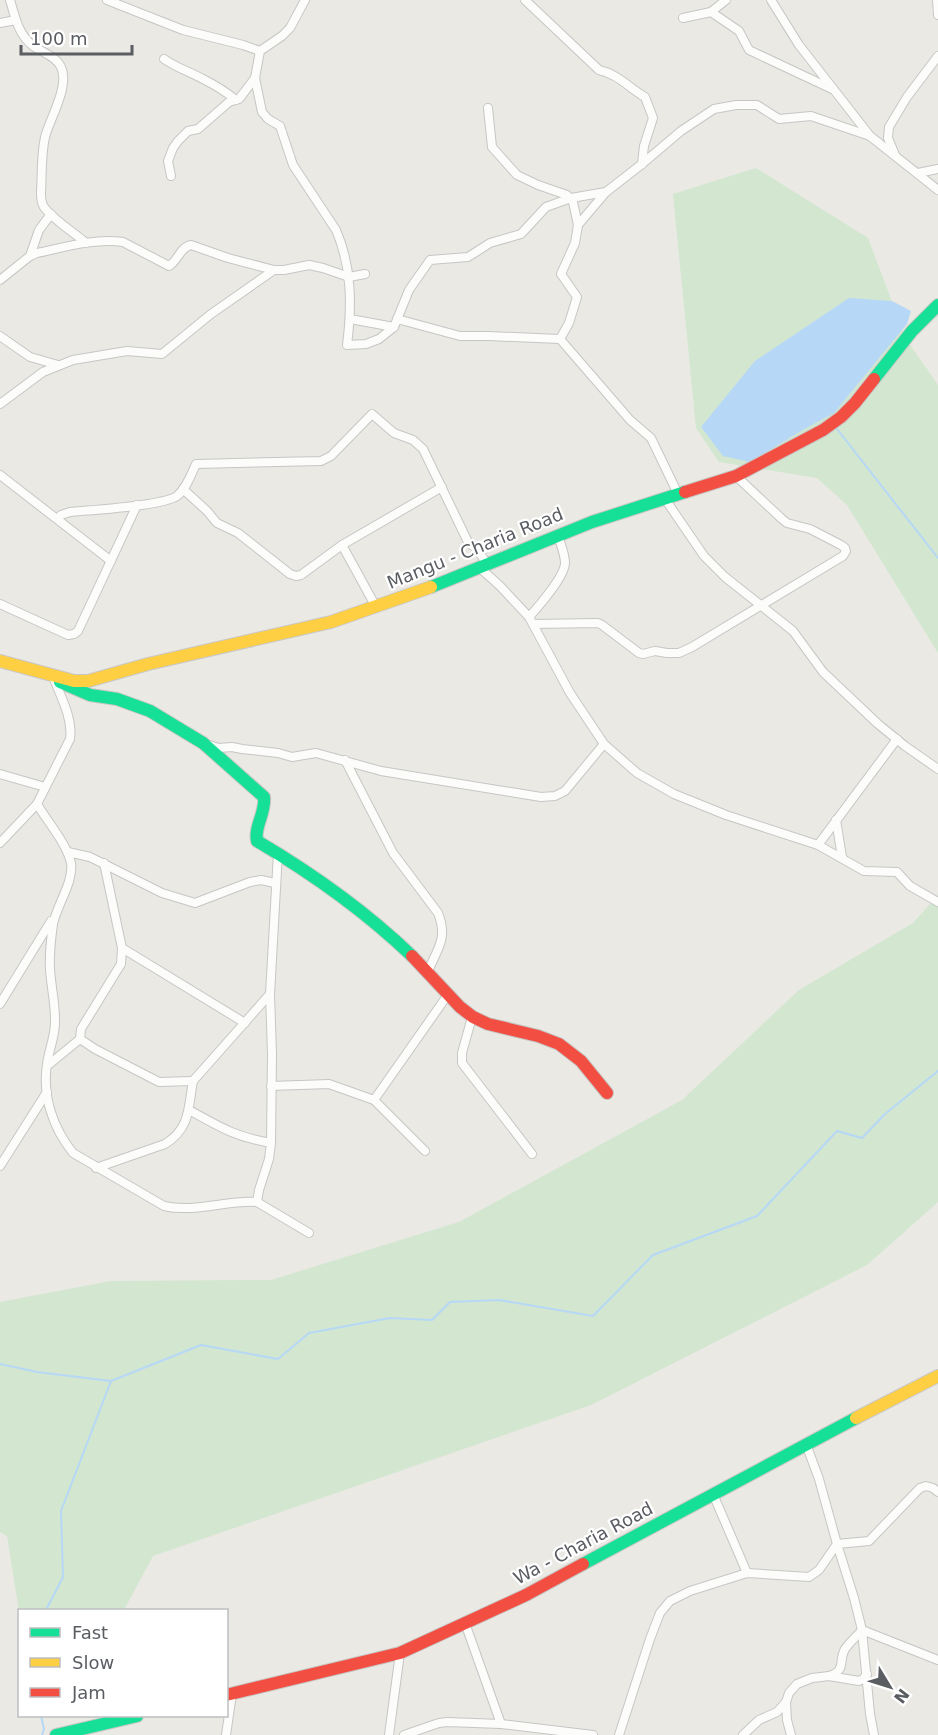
<svg xmlns="http://www.w3.org/2000/svg" width="938" height="1735" font-family="'DejaVu Sans',sans-serif">
	<style>
		.green { fill: #d2e6d0 }
		.water { fill: #b6d8f6 }
		.lines { fill: none; stroke-linecap: round; stroke-linejoin: round }
		.stream { stroke: #b6d8f6; stroke-width: 2 }
		.street-casing { stroke: #c6c6c5; stroke-width: 10 }
		.fast-casing { stroke: #c7c7c6; stroke-width: 14 }
		.slow-casing { stroke: #c7c7c6; stroke-width: 14 }
		.jam-casing { stroke: #c7c7c6; stroke-width: 14 }
		.street { stroke: #fcfcfb; stroke-width: 8 }
		.fast { stroke: #16e098; stroke-width: 12 }
		.slow { stroke: #ffcf43; stroke-width: 12 }
		.jam { stroke: #f24e42; stroke-width: 12 }
		.labels { text-anchor: middle; dominant-baseline: central; stroke-width: 4.5; stroke-linejoin: round; paint-order: stroke }
		.street-label { font-size: 18px; fill: #5a5d62; stroke: #fff }
	</style>
	<rect width="100%" height="100%" fill="#eae9e4"/>
	<g class="green">
		<polygon points="756,168 868,238 906,339 938,385 938,653 847,505 817,478 719,462 696,428 673,194"/>
		<polygon points="938,895 938,1202 867,1265 591,1405 153,1556 124,1610 19,1611 7,1536 0,1532 0,1302 111,1281 271,1280 459,1222 682,1100 799,990 913,923"/>
	</g>
	<polygon class="water" points="849,298 892,301 911,311 907,324 834,413 801,431 750,462 723,456 701,427 755,361"/>
	<g class="lines">
		<g class="stream">
			<polyline points="837,429 938,558"/>
			<polyline points="0,1364 37,1372 111,1381 201,1345 278,1359 309,1333 390,1318 432,1320 450,1302 499,1300 593,1316 653,1255 757,1216 837,1131 862,1138 885,1114 938,1071"/>
			<polyline points="46,1610 63,1577 61,1511 111,1381"/>
			<polyline points="41,1716 44,1729 42,1735"/>
		</g>
		<defs>
			<g id="street">
				<path d="M10,0C15,16 18,34 32,45C41,52 56,56 61,67C70,86 50,118 45,137C41,155 42,175 41,193C41,198 41,203 44,207C52,219 75,233 86,243"/>
				<polyline points="107,0 183,30 243,45 260,51"/>
				<path d="M305,0L290,28L282,36L260,51L255,78L262,112L268,119L280,126L293,165L336,230C352,267 352,306 347,345L366,344L379,339L394,327L409,290L430,260L468,257L490,243L521,234L546,207L571,198L606,192"/>
				<path d="M525,0L599,70C618,74 629,88 645,97L653,118L644,146L642,164"/>
				<polyline points="771,0 799,45 870,136 938,190"/>
				<polyline points="937,0 938,15"/>
				<polyline points="711,12 739,31 749,50 832,89"/>
				<polyline points="683,18 711,12 726,0"/>
				<polyline points="0,23 16,20"/>
				<path d="M164,59C177,68 190,72 203,79C215,85 226,92 236,100"/>
				<polyline points="488,108 492,147 517,175 538,185 567,195 573,202 578,225 575,243 561,274 577,297 569,323 560,339"/>
				<polyline points="895,155 888,138 889,127 907,97 938,56"/>
				<polyline points="918,173 938,169"/>
				<polyline points="171,176 168,161 173,148 178,141 188,131 198,129 229,102 239,99 255,78"/>
				<polyline points="578,225 606,192 642,164 681,131 714,109 736,105 757,105 779,119 811,116 870,136"/>
				<polyline points="30,256 39,230 51,214"/>
				<path d="M0,280L30,256L37,253C65,247 95,238 123,242L169,266C178,261 180,247 191,245L228,258L274,270H284L309,265L323,268L349,277L365,274"/>
				<polyline points="350,319 394,327"/>
				<polyline points="397,319 460,336 489,336 560,339 630,420 651,438 678,494"/>
				<polyline points="0,336 30,357 58,365"/>
				<polyline points="0,404 43,372 73,360 127,351 162,354 211,314 274,270"/>
				<polyline points="0,475 111,561"/>
				<polyline points="183,489 207,511 217,523 238,533 290,574 296,576 301,575 342,545 442,487"/>
				<polyline points="665,499 704,556 725,577 793,631 823,672 878,724 905,746 938,769"/>
				<path d="M58,519L61,515L70,512C91,510 163,506 177,496C186,489 191,475 196,464L321,461L331,456L372,414L394,433L413,440L423,449L468,542L477,549L487,564"/>
				<polyline points="342,545 376,607"/>
				<polyline points="479,567 500,586 529,617 570,693 604,744 637,773 674,794 726,815 818,845 864,871 897,872 910,886 938,902"/>
				<polyline points="0,604 68,635 74,634 78,631 137,505"/>
				<path d="M529,617C538,607 565,576 565,563C565,554 560,543 558,535"/>
				<polyline points="533,624 598,623 602,625 639,653 643,654 655,651 667,653 679,653 692,647 843,556 846,551 845,548 841,545 810,529 787,523 782,519 736,476"/>
				<polyline points="206,744 219,748 232,747 242,749 278,753 292,757 316,753 381,771 541,797 555,796 565,791 604,744"/>
				<path d="M345,760L393,853L438,913C448,938 438,948 428,971"/>
				<polyline points="0,774 45,787"/>
				<path d="M37,804C47,821 67,844 71,863C74,881 57,905 53,924C51,939 49,953 50,969C51,986 55,1002 55,1019C56,1034 49,1049 47,1064C42,1096 53,1128 73,1153L164,1206C195,1213 226,1200 257,1202"/>
				<polyline points="836,820 842,857"/>
				<path d="M0,843L37,804L70,739C73,719 61,697 54,679"/>
				<polyline points="818,845 897,739"/>
				<polyline points="68,852 90,857 162,893 195,903 250,882 261,880 275,883"/>
				<polyline points="278,853 270,994 272,1054 271,1143 269,1159 259,1190 257,1202 309,1233"/>
				<polyline points="122,948 245,1023"/>
				<polyline points="0,1004 51,921"/>
				<polyline points="472,1017 462,1053 462,1063 532,1154"/>
				<polyline points="80,1039 95,1049 159,1082 193,1081"/>
				<polyline points="47,1066 80,1039 81,1029 121,964 122,948 104,863"/>
				<polyline points="271,1086 329,1084 374,1100"/>
				<path d="M189,1110C220,1127 235,1137 271,1143"/>
				<polyline points="425,1151 374,1100 449,993"/>
				<polyline points="0,1166 47,1092"/>
				<path d="M96,1168L165,1144C191,1128 188,1107 193,1081L270,994"/>
				<polyline points="806,1444 819,1479 837,1544 854,1598 862,1630 870,1714 874,1735"/>
				<polyline points="713,1494 747,1573"/>
				<polyline points="465,1623 501,1724"/>
				<path d="M829,1676C847,1670 838,1661 845,1649C850,1642 857,1636 862,1630L938,1660"/>
				<polyline points="786,1702 789,1693 797,1684 812,1678 829,1676 859,1681 863,1679 867,1674"/>
				<polyline points="226,1735 232,1694"/>
				<polyline points="389,1735 400,1653"/>
				<polyline points="404,1735 439,1723 447,1722 501,1724 593,1735"/>
				<polyline points="619,1735 650,1639 660,1613 670,1601 690,1591 747,1573 809,1577 819,1570 837,1544 869,1541 920,1488 926,1486 933,1488 938,1492"/>
				<polyline points="743,1735 759,1720 777,1712 786,1702 787,1720 791,1735"/>
			</g>
			<g id="fast">
				<polyline points="874,379 912,331 938,305"/>
				<polyline points="431,587 592,522 685,492"/>
				<path d="M60,682L90,695L117,699L150,711L203,743L264,797C266,813 254,826 257,841C313,874 365,911 412,956"/>
				<polyline points="583,1564 856,1418"/>
				<polyline points="56,1735 137,1716"/>
			</g>
			<g id="slow">
				<polyline points="0,661 74,681 88,681 148,664 331,622 431,587"/>
				<polyline points="856,1418 938,1376"/>
			</g>
			<g id="jam">
				<polyline points="685,492 736,476 823,430 841,417 855,403 874,379"/>
				<polyline points="412,956 460,1007 473,1017 488,1024 538,1036 559,1044 581,1061 607,1093"/>
				<polyline points="226,1695 400,1653 526,1595 583,1564"/>
			</g>
		</defs>
		<use href="#street" class="street-casing"/>
		<use href="#fast" class="fast-casing"/>
		<use href="#slow" class="slow-casing"/>
		<use href="#jam" class="jam-casing"/>
		<use href="#street" class="street"/>
		<use href="#fast" class="fast"/>
		<use href="#slow" class="slow"/>
		<use href="#jam" class="jam"/>
	</g>
	<g class="labels">
		<g class="street-label">
			<text transform="translate(475 548) rotate(-22)">Mangu - Charia Road</text>
			<text transform="translate(583 1543) rotate(-28)">Wa - Charia Road</text>
		</g>
	</g>
	<rect x="18" y="1609" width="210" height="108" fill="#ffffff" stroke="#bdbec0" stroke-width="1.5"/>
	<rect x="30" y="1628" width="30" height="9" fill="#16e098" stroke="#bdbec0" stroke-width="1.5"/>
	<text x="72" y="1639" font-size="18" fill="#5a5d62">Fast</text>
	<rect x="30" y="1658" width="30" height="9" fill="#ffcf43" stroke="#bdbec0" stroke-width="1.5"/>
	<text x="72" y="1669" font-size="18" fill="#5a5d62">Slow</text>
	<rect x="30" y="1688" width="30" height="9" fill="#f24e42" stroke="#bdbec0" stroke-width="1.5"/>
	<text x="72" y="1699" font-size="18" fill="#5a5d62">Jam</text>
	<g transform="translate(890 1687) rotate(128)" stroke="#ffffff" stroke-width="4.5" paint-order="stroke">
	<path d="M0-4.5L10 22L0 15L-10 22Z" fill="#5a5d62"/>
	<text y="-9" font-size="16" font-weight="bold" text-anchor="middle" fill="#5a5d62">N</text>
	</g>
	<path d="M21 45v9h111v-9" fill="none" stroke="#5a5d62" stroke-width="3"/>
	<text x="30" y="45" font-size="18" fill="#5a5d62" stroke="#ffffff" stroke-width="4.5" paint-order="stroke">100 m</text>
</svg>
